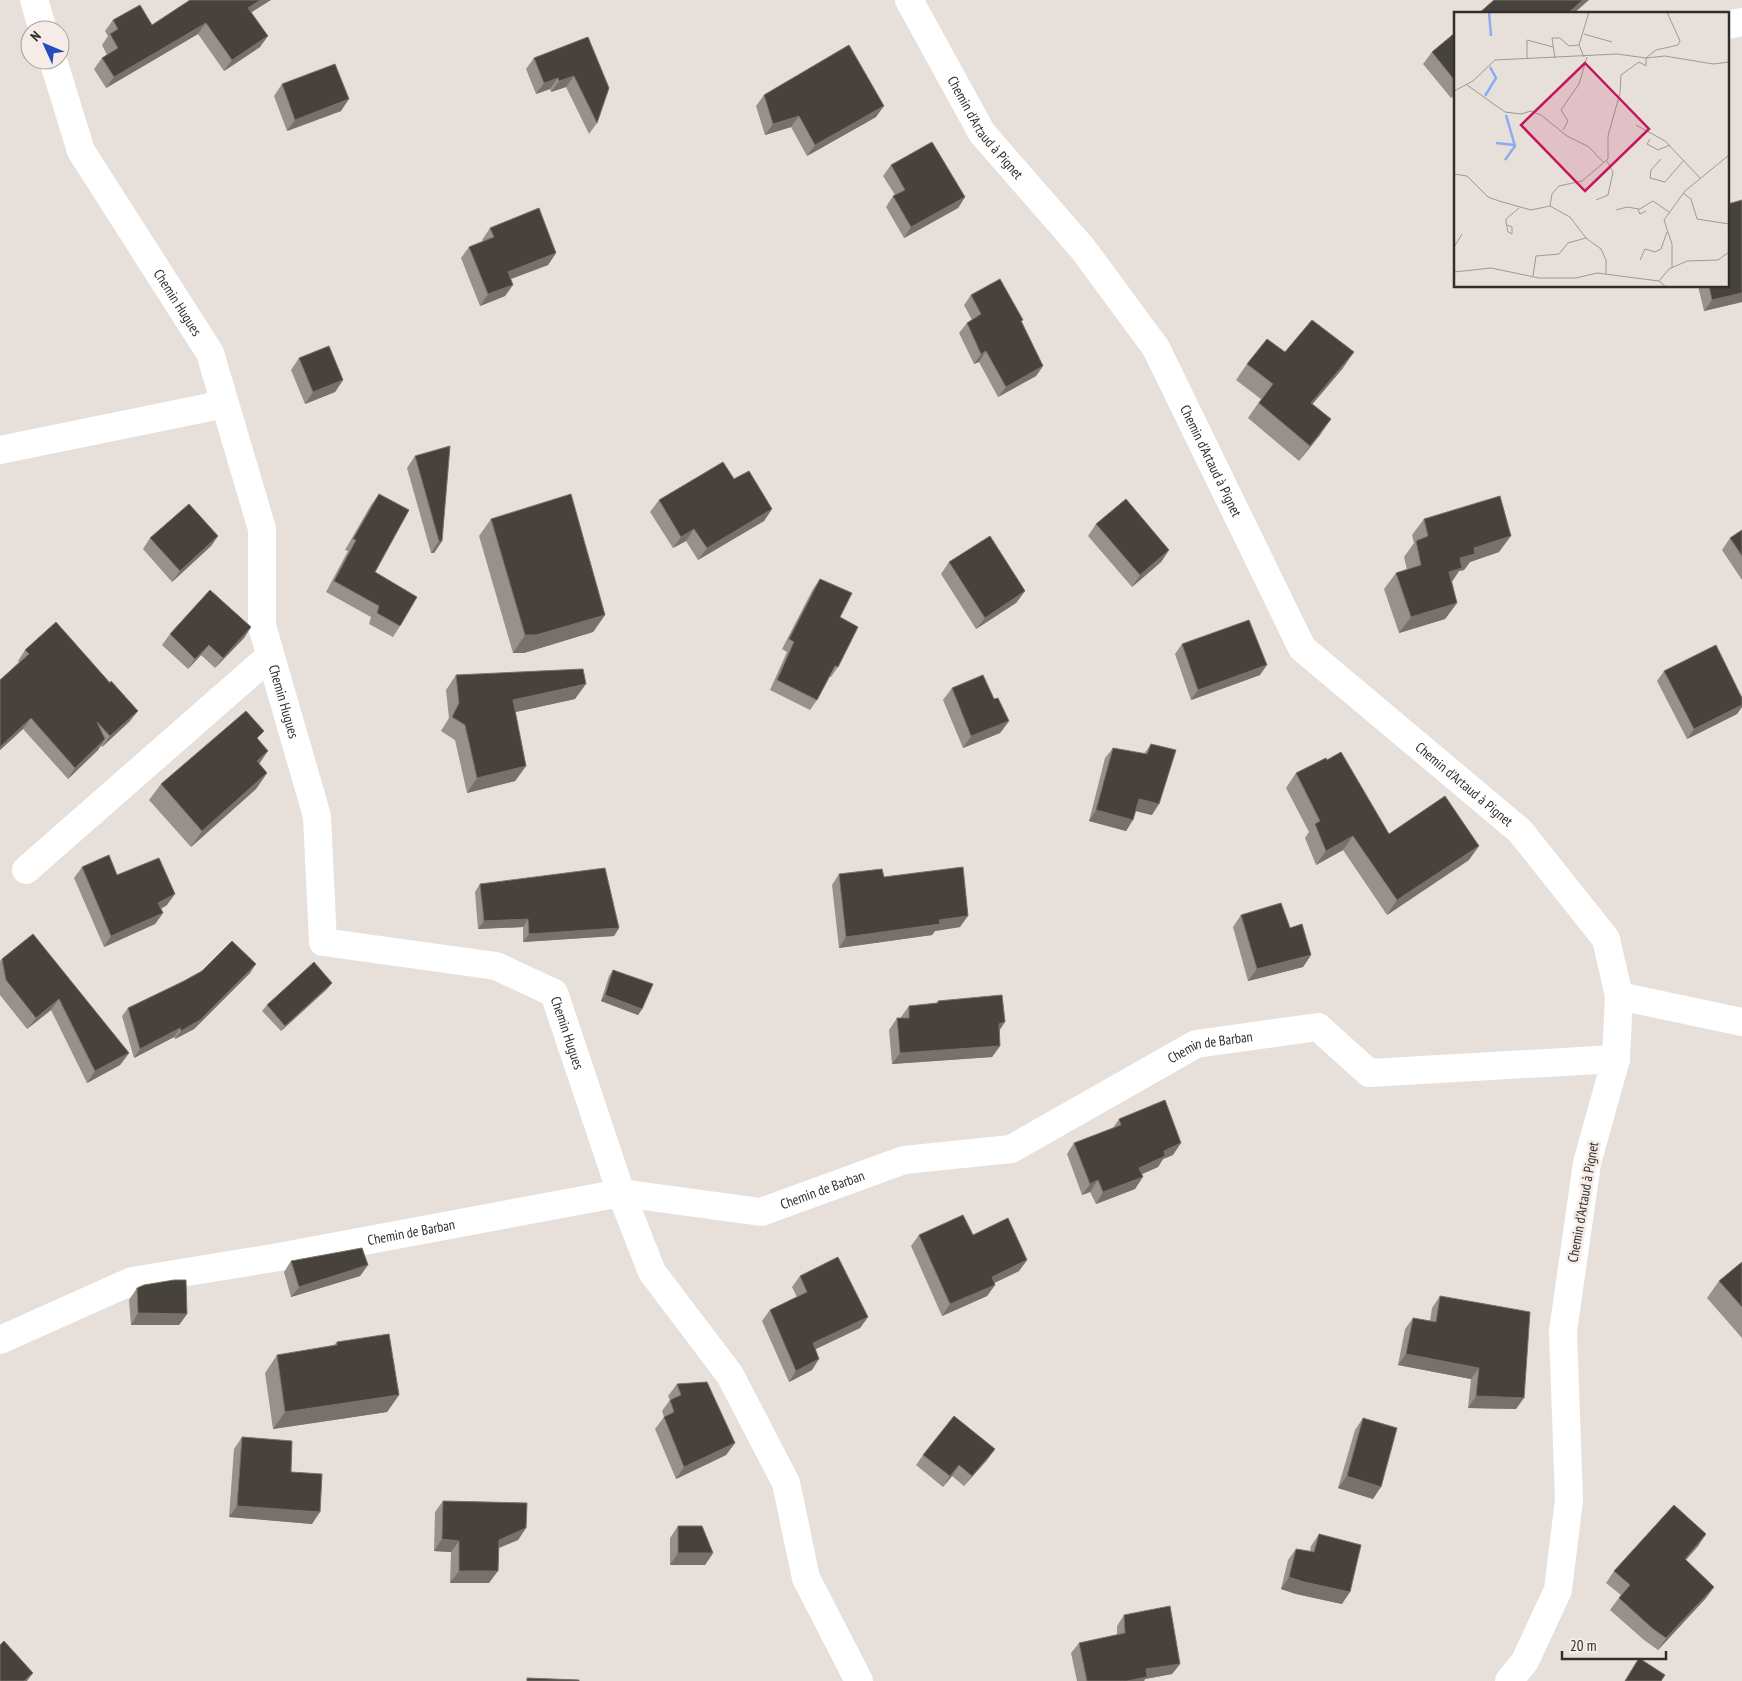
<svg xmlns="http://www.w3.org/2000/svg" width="1742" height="1681" font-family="'PT Sans Narrow',sans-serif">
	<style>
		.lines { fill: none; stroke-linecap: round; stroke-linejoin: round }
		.minor { stroke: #fff; stroke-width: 28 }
		.wall { fill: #97908b }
		.shaded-wall { fill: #77716b }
		.building { fill: #47423c; stroke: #77716b }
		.labels { text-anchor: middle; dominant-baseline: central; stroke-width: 5; stroke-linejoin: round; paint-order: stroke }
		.street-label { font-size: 14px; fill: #322e2c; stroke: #f5ece7 }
		.inset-river { fill: none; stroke: #8cacf0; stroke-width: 2.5 }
		.inset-road { fill: none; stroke: #9f9894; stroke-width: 1 }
		.view { fill: #c2185b; fill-opacity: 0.15; stroke: #c2185b; stroke-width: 2.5 }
		.inset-edge { fill: none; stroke: #322e2c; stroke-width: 2.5 }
	</style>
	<rect width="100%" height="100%" fill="#e7dfda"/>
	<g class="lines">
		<g class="minor">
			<polyline points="34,0 43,30"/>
			<path id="s1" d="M909,0L982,133L1083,249L1156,348L1302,648L1520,831L1606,939L1619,996L1616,1059L1587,1163L1563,1331L1569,1500L1558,1590L1525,1661L1509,1681"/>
			<polyline points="1728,25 1742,22"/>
			<path id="s2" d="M53,60L81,151L210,353L262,529V626L317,816L323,942L496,966L554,993L621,1193L652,1272L730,1375L786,1483L806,1578L859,1681"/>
			<polyline points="0,450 225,404"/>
			<polyline points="26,870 270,656"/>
			<polyline points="1619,996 1742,1022"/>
			<path id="s3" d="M0,1340L132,1281L273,1258L621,1193L761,1212L904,1160L1011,1149L1196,1044L1318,1027L1369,1073L1616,1059"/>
		</g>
	</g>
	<g class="wall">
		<polygon points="251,12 260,47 224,71 198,34 106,88 94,69 102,58 107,55 102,45 108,36 105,31 113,20 152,25"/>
		<polygon points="1456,32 1456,94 1451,98 1423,64 1432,52"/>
		<polygon points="588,37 597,123 589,134 566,87 551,92 550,89 536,94 526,69 534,58"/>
		<polygon points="282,84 341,111 287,131 274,96"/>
		<polygon points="764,95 876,117 807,156 791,127 765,135 756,106"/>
		<polygon points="891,165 965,197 958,208 904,238 886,207 893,196 895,195 883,176"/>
		<polygon points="1742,200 1742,302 1704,311 1698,286 1728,286"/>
		<polygon points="490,228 556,253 548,265 511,279 505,296 480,306 461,258 469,247 483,241 482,240"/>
		<polygon points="971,295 1022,322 1043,366 1036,376 998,397 979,362 974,364 959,333 967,323 972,320 964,305"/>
		<polygon points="299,358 343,380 335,392 305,404 291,370"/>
		<polygon points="1247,364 1343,368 1312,404 1320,435 1299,461 1248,418 1261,399 1236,380"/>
		<polygon points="415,456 442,541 434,553 431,553 407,468"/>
		<polygon points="734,479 772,509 764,521 698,560 686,541 673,548 650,512 659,500"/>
		<polygon points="379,494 375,572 400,626 393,637 369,624 371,617 326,592 348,551 345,550 371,505"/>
		<polygon points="491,519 605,615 593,632 524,653 513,653 479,536"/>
		<polygon points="1424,519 1499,552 1470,562 1464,570 1459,571 1452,582 1457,603 1445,619 1399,633 1384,589 1396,573 1407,570 1404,557 1414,543 1412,535"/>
		<polygon points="1096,524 1169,550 1161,562 1132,587 1088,536"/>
		<polygon points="1742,530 1742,580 1722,550 1730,538"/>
		<polygon points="218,536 211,546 172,582 143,549 150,538"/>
		<polygon points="949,562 1025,591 1016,603 976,629 941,574"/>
		<polygon points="820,579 840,617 838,667 831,677 829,676 817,700 810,710 770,690 787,652 782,649 813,589"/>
		<polygon points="251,627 244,638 215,668 201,655 188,669 162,645 170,634"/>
		<polygon points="1182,644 1260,675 1191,700 1175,654"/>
		<polygon points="25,650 130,721 102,747 101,745 98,750 68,779 23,729 0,750 0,680 19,662 18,661"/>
		<polygon points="1664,671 1742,698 1742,707 1737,714 1687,739 1657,681"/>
		<polygon points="456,675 575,699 515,712 526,766 515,781 467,793 455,740 441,731 449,718 446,690"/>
		<polygon points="952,688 994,699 1009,721 1000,733 963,748 943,700"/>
		<polygon points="258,739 259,764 267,773 256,789 191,847 149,800 161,784"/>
		<polygon points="1151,744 1152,815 1136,811 1126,831 1089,821 1105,758 1113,748 1144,754"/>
		<polygon points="1296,773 1389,834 1469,860 1387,915 1343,850 1316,865 1305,838 1309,832 1286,788"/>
		<polygon points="82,867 117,875 167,905 161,909 163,913 155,924 104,947 74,878"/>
		<polygon points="839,874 960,927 935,931 932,935 839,948 832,885"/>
		<polygon points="480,884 619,928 614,936 523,942 523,927 478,929 475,892"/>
		<polygon points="1241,915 1290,928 1311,955 1303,967 1248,981 1233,927"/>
		<polygon points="33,934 129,1053 120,1065 87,1083 51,1010 27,1029 0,995 0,961 2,959"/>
		<polygon points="613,970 642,1009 638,1015 601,1001 609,976"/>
		<polygon points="250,973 194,1029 175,1039 174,1037 134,1058 122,1016 128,1008"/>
		<polygon points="332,983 327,989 281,1031 262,1011 267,1005"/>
		<polygon points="938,1001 999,1030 1000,1046 992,1057 892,1064 889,1030 897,1018 901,1018 901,1017 909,1006 936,1003"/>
		<polygon points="1119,1119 1173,1155 1163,1159 1158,1167 1142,1174 1135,1189 1096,1204 1090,1192 1082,1195 1067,1154 1074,1143 1113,1128"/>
		<polygon points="919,1235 973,1235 1027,1260 1019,1271 994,1283 995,1285 987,1296 942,1316 911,1246"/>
		<polygon points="291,1261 368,1265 360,1276 291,1297 284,1272"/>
		<polygon points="1742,1262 1742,1338 1707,1298 1719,1281"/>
		<polygon points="800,1276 868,1317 860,1328 816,1349 812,1370 789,1382 762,1321 770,1310 797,1297 792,1287"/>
		<polygon points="137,1288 187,1314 179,1325 131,1325 129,1300"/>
		<polygon points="1440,1296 1516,1409 1468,1408 1471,1379 1398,1365 1405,1329 1413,1318 1430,1321 1432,1308"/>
		<polygon points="337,1342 399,1395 387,1412 273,1429 265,1373 277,1355 334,1345"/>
		<polygon points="677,1384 735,1443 726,1455 676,1479 655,1429 664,1417 662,1411 670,1400 668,1396"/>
		<polygon points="1363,1418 1373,1499 1338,1488 1355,1430"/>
		<polygon points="242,1437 291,1472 312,1524 229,1517 234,1449"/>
		<polygon points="995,1449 987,1460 964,1486 952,1476 943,1487 916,1465 923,1455"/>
		<polygon points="443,1501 526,1528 518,1540 499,1548 489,1583 450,1583 451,1552 434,1551 435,1512"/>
		<polygon points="678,1526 713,1553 705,1565 670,1565 670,1538"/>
		<polygon points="1319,1534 1342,1604 1296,1594 1281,1589 1288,1560 1296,1549 1310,1551 1311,1546"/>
		<polygon points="1706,1534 1698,1546 1686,1560 1714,1587 1706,1598 1658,1650 1644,1640 1610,1610 1621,1595 1606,1583 1614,1571"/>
		<polygon points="1124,1615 1180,1664 1172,1674 1145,1679 1144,1681 1077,1681 1071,1653 1079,1643 1117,1635 1117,1626"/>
	</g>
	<g class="shaded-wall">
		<polygon points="261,0 271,0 241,19 248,8"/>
		<polygon points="1583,0 1589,0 1573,14 1567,14"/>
		<polygon points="206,23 198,34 106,88 114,77"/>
		<polygon points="268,36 260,47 224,71 232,60"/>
		<polygon points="574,76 566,87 551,92 559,81"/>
		<polygon points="558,78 550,89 536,94 544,83"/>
		<polygon points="349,99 341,111 287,131 295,120"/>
		<polygon points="884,106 876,117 807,156 815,145"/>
		<polygon points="799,116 791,127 765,135 773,124"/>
		<polygon points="965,197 958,208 904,238 911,227"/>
		<polygon points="556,253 548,265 500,283 508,272"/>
		<polygon points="513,285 505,296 480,306 488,294"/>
		<polygon points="1742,293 1742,302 1704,311 1712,300"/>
		<polygon points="986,351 979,362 974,364 981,354"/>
		<polygon points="1354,352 1343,368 1300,419 1311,403"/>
		<polygon points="1043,366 1036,376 998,397 1006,387"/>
		<polygon points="343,380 335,392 305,404 313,392"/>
		<polygon points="1331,419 1320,435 1299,461 1310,446"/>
		<polygon points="772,509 764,521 698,560 707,548"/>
		<polygon points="694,529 686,541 673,548 681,537"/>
		<polygon points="218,536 211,546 172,582 180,571"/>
		<polygon points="1511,536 1499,552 1470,562 1464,570 1459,571 1450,584 1438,589 1460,558 1474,548"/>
		<polygon points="439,541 442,541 434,553 431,553"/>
		<polygon points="1169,550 1161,562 1132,587 1140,575"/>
		<polygon points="1025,591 1016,603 976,629 985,618"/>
		<polygon points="1457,603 1445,619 1399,633 1411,617"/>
		<polygon points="605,615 593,632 524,653 513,653 525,635"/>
		<polygon points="251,627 244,638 215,668 223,658"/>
		<polygon points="209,645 201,655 188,669 195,659"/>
		<polygon points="1267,665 1260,675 1191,700 1198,690"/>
		<polygon points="586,684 575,699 502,715 513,700"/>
		<polygon points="1742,705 1742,707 1737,714 1687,739 1694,729"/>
		<polygon points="138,711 130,721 102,747 110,736"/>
		<polygon points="31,718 23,729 0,750 0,747"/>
		<polygon points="1009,721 1000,733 963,748 971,736"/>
		<polygon points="105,739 98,750 68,779 75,768"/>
		<polygon points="268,751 257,767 257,761"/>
		<polygon points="526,766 515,781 467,793 477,778"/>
		<polygon points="267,773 256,789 191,847 202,831"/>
		<polygon points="1139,799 1159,804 1152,815 1131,810"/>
		<polygon points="1096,810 1133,820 1126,831 1089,821"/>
		<polygon points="1353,836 1343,850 1316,865 1326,851"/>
		<polygon points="1479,846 1469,860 1387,915 1397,900"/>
		<polygon points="175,894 167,905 151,914 158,903"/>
		<polygon points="163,913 155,924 104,947 111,936"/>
		<polygon points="968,916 960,927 935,931 932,935 839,948 846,937 939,920"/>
		<polygon points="528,919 523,927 478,929 484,921"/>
		<polygon points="619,928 614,936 523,942 529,934"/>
		<polygon points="1311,955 1303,967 1248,981 1257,969"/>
		<polygon points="256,964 250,973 194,1029 175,1039 181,1031"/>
		<polygon points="332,983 327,989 281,1031 285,1026"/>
		<polygon points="605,995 642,1009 638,1015 601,1001"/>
		<polygon points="59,999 51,1010 27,1029 36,1018"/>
		<polygon points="1005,1022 997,1034 999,1024"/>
		<polygon points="180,1028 174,1037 134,1058 140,1049"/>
		<polygon points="1000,1046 992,1057 892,1064 900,1053"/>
		<polygon points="129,1053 120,1065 87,1083 95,1071"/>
		<polygon points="1181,1143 1173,1155 1163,1159 1158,1167 1131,1179 1139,1168 1164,1151"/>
		<polygon points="1143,1177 1135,1189 1096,1204 1103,1192"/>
		<polygon points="1098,1180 1090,1192 1082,1195 1090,1184"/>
		<polygon points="1027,1260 1019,1271 984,1288 992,1277"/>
		<polygon points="368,1265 360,1276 291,1297 299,1287"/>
		<polygon points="995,1285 987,1296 942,1316 950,1304"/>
		<polygon points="138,1313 187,1314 179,1325 131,1325"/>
		<polygon points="868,1317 860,1328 805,1354 813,1343"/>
		<polygon points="1406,1354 1479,1368 1471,1379 1398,1365"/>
		<polygon points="819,1359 812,1370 789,1382 796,1371"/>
		<polygon points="399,1395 387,1412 273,1429 285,1412"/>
		<polygon points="1476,1396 1524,1398 1516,1409 1468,1408"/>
		<polygon points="735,1443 726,1455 676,1479 684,1467"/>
		<polygon points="995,1449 987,1460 964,1486 972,1476"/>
		<polygon points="959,1465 952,1476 943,1487 950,1476"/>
		<polygon points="1347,1476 1381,1487 1373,1499 1338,1488"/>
		<polygon points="237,1506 320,1512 312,1524 229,1517"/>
		<polygon points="526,1528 518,1540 491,1551 499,1540"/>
		<polygon points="1706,1534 1698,1546 1676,1571 1685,1559"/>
		<polygon points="442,1539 459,1541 451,1552 434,1551"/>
		<polygon points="678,1553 713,1553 705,1565 670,1565"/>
		<polygon points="459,1571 498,1571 489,1583 450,1583"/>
		<polygon points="1289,1577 1350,1592 1342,1604 1296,1594 1281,1589"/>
		<polygon points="1714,1587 1706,1598 1658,1650 1666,1638"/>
		<polygon points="1180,1664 1172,1674 1145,1679 1144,1681 1127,1681 1146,1669"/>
		<polygon points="33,1673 27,1681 24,1681"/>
	</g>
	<g class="building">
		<polygon points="190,0 261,0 248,8 268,36 232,60 206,23 114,77 102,58 118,48 110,34 118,29 113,20 140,5 152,25"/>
		<polygon points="1494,0 1583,0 1567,14 1552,14 1549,11 1546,14 1478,14"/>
		<polygon points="1456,32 1456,82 1432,52"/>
		<polygon points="588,37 609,88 597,123 574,76 559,81 558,78 544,83 534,58"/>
		<polygon points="849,45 884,106 815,145 799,116 773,124 764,95"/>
		<polygon points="335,64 349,99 295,120 282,84"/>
		<polygon points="932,142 965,197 911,227 893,196 905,190 891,165"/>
		<polygon points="1742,200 1742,293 1712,300 1709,286 1728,286 1728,204"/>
		<polygon points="539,208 556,253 508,272 513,285 488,294 469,247 494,237 490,228"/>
		<polygon points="1000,279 1023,320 1021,321 1043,366 1006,387 986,351 981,354 967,323 981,314 971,295"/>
		<polygon points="1312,320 1354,352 1311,403 1331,419 1310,446 1259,403 1273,384 1247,364 1267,339 1285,352"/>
		<polygon points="329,346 343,380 313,392 299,358"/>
		<polygon points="450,446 442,541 439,541 415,456"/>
		<polygon points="723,462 734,479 749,471 772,509 707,548 694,529 681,537 659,500"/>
		<polygon points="379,494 409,510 375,572 417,597 400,626 377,613 379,606 334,581 356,540 353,539"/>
		<polygon points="571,494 605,615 536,635 525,635 491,519"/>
		<polygon points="1500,496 1511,536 1474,548 1475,554 1460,558 1462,568 1449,572 1457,603 1411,617 1396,573 1421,565 1416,541 1428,536 1424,519"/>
		<polygon points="1126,499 1169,550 1140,575 1096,524"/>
		<polygon points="189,504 218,536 180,571 150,538"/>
		<polygon points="1742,530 1742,556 1730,538"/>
		<polygon points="990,536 1025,591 985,618 949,562"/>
		<polygon points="820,579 852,593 840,617 858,627 838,667 835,666 817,700 777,680 794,642 789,639"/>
		<polygon points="210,590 251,627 223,658 209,645 195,659 170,634"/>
		<polygon points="1249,620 1267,665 1198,690 1182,644"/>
		<polygon points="56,622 110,683 111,681 138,711 110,736 97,722 105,739 75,768 31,718 0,747 0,680 29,654 25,650"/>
		<polygon points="1716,645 1742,698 1742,705 1694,729 1664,671"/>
		<polygon points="583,669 586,684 513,700 526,766 477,778 465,725 452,717 459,703 456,675"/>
		<polygon points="983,675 994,699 998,698 1009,721 971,736 952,688"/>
		<polygon points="246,711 264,731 257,738 268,751 257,761 267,773 202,831 161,784"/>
		<polygon points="1151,744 1176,750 1159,804 1139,799 1133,820 1096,810 1113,748 1147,754"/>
		<polygon points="1341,752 1389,834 1445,796 1479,846 1397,900 1353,836 1326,851 1315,824 1320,821 1296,773 1326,758 1327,760"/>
		<polygon points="109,855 117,875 159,858 175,894 158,903 163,913 111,936 82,867"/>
		<polygon points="963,867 968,916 939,920 940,924 846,937 839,874 882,869 884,877"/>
		<polygon points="605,868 619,928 529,934 528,919 484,921 480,884"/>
		<polygon points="1281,903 1290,928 1302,924 1311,955 1257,969 1241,915"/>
		<polygon points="33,934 129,1053 95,1071 59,999 36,1018 6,980 2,959"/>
		<polygon points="232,941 256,964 200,1020 181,1031 180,1028 140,1049 128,1008 184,981 202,971"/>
		<polygon points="314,962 332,983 285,1026 267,1005"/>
		<polygon points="613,970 653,984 642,1009 605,995"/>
		<polygon points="1002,995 1005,1022 999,1024 1000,1046 900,1053 897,1018 909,1018 909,1006 938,1003 938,1001"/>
		<polygon points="1165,1100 1181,1143 1164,1151 1165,1156 1139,1168 1143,1177 1103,1192 1098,1180 1090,1184 1074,1143 1121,1125 1119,1119"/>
		<polygon points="963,1215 973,1235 1008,1218 1027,1260 992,1277 995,1285 950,1304 919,1235"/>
		<polygon points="362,1248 368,1265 299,1287 291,1261"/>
		<polygon points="838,1257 868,1317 813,1343 819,1359 796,1371 770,1310 807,1292 800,1276"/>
		<polygon points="1742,1262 1742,1307 1719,1281"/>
		<polygon points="174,1280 186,1280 187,1314 138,1313 137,1288 144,1285"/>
		<polygon points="1440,1296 1530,1312 1524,1398 1476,1396 1479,1368 1406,1354 1413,1318 1436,1322"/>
		<polygon points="389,1334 399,1395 285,1412 277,1355 337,1345 337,1342"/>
		<polygon points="707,1382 735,1443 684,1467 664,1417 674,1412 670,1400 681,1395 677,1384"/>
		<polygon points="954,1416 995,1449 972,1476 959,1465 950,1476 923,1455"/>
		<polygon points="1363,1418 1397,1428 1381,1487 1347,1476"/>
		<polygon points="242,1437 292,1441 291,1472 322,1474 320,1512 237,1506"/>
		<polygon points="443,1501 527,1503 526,1528 499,1540 498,1571 459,1571 459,1541 442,1539"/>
		<polygon points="1674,1505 1706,1534 1685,1559 1714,1587 1666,1638 1652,1628 1619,1598 1630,1585 1614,1571"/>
		<polygon points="678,1526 702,1526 713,1553 678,1553"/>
		<polygon points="1319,1534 1361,1545 1350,1592 1304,1582 1289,1577 1296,1549 1314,1552"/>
		<polygon points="1170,1606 1180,1664 1146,1669 1147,1677 1127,1681 1087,1681 1079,1643 1125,1633 1124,1615"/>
		<polygon points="4,1641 33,1673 24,1681 0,1681 0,1645"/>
		<polygon points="1639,1658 1665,1675 1661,1681 1625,1681"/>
		<polygon points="527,1678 579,1680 579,1681 527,1681"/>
	</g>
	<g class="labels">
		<g class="street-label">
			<text stroke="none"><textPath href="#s1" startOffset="149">Chemin d'Artaud à Pignet</textPath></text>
			<text stroke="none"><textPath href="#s2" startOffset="275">Chemin Hugues</textPath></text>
			<text stroke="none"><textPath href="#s1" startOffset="554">Chemin d'Artaud à Pignet</textPath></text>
			<text stroke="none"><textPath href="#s2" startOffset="694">Chemin Hugues</textPath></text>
			<text stroke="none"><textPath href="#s1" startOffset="974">Chemin d'Artaud à Pignet</textPath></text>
			<text stroke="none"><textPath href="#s2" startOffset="1220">Chemin Hugues</textPath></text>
			<text stroke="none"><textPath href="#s3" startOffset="1268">Chemin de Barban</textPath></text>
			<text stroke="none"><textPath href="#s3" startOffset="848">Chemin de Barban</textPath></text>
			<text transform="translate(1583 1202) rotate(-80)">Chemin d'Artaud à Pignet</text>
			<text stroke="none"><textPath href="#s3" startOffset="428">Chemin de Barban</textPath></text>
		</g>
	</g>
	<g transform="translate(1454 12)">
		<rect width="275" height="275" fill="#e7dfda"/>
		<path class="inset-river" d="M35,0L37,24M31,84L42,66L36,55M42,131L60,133M51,148L61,134L52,103"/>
		<path class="inset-road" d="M130,22L158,30M130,45L125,33L135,0M101,46L98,26H106L115,34L125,33M192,46L202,38L224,33L226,29L213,0M73,47V28L99,35M13,73L51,100L67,102L77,99L87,103L113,124L135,135L150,151M0,79L19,69L41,48L163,42L192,46L211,44L259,52L275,50M182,113L211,129L247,167M109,118L114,109L107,98L125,72L133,45M196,127L193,132L204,138L216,133M207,147L197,158L196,166L211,170L230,148M0,162L13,164L34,185L45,189L77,198L96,194M229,181L237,187L243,207L275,212M142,188L154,183L159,160L153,149M96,194L98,182L105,174L128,169L154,147V124L166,81L167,63L185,50L192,54V46M96,194L116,205L132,226L147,237L152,248V262M162,198L173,195L185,197M192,199L186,202L184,198L199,189L215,200M53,213L58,215V222L54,220L52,210V207L65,196M0,235L8,222M186,248L191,237L201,240L207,237L213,220M218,256V232L210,208L231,179L275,143M0,260L37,256L85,266H122L143,261L205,269L212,275M79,264L82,244L105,242L114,231L132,226M205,269L215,257L233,249L264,248L275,240"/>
		<path class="view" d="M131,51L195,117L131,179L67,113Z"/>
		<rect width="275" height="275" class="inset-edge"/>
	</g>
	<g transform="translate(45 45) rotate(314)"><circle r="24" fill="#f5ece7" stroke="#a7a09c"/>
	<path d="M0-4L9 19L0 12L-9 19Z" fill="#234dbb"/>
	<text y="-8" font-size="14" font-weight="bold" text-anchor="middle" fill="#322e2c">N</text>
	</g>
	<path d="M1562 1651v8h104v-8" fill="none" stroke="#322e2c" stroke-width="2.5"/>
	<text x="1570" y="1651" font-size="15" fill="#322e2c" stroke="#f5ece7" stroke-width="4" paint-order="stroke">20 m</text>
</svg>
